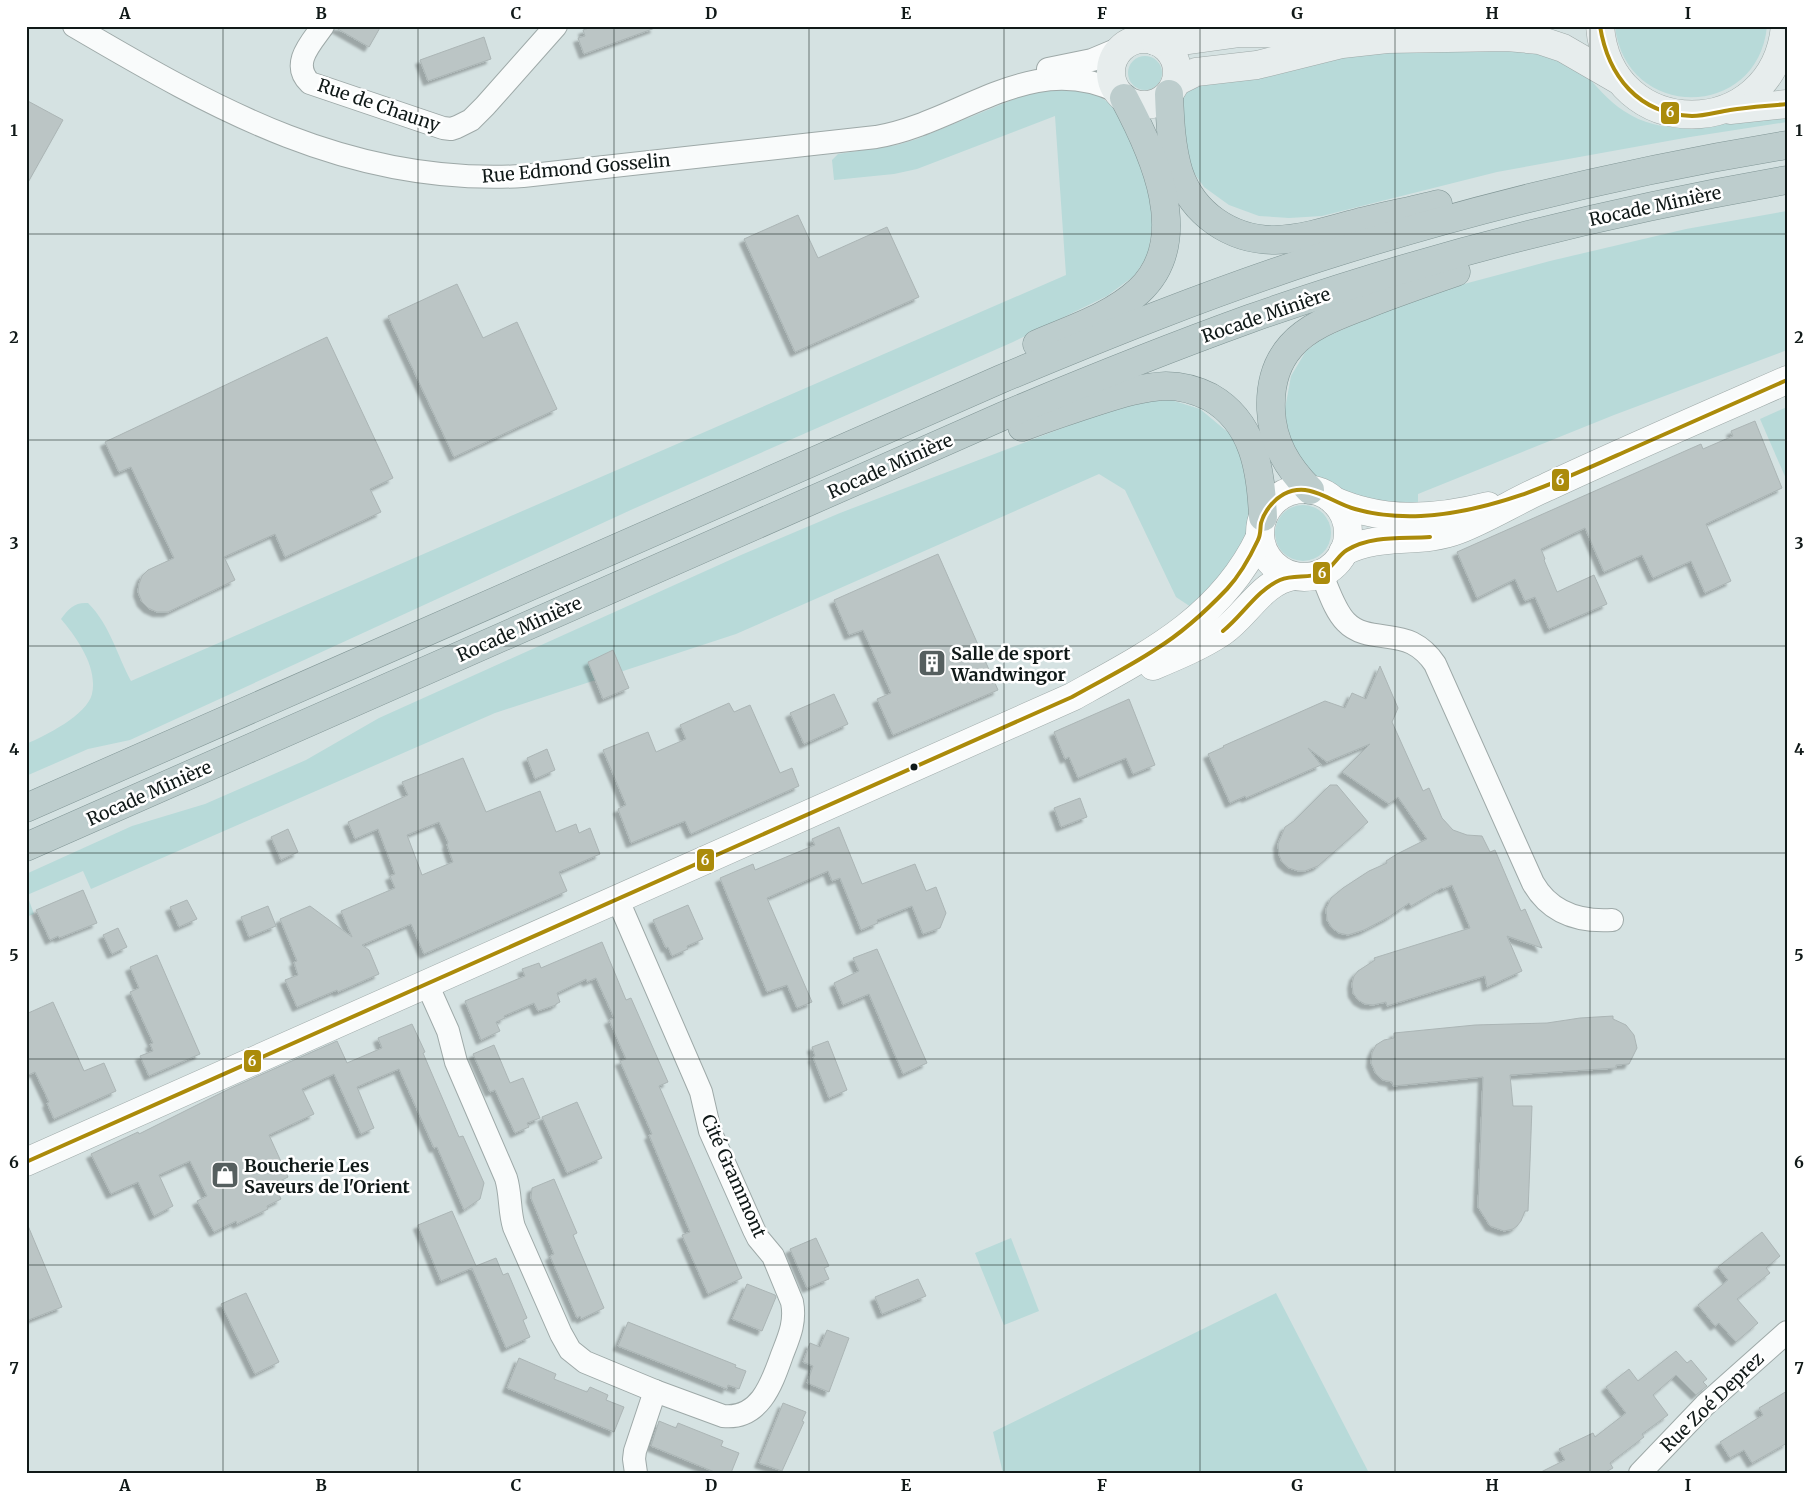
<svg xmlns="http://www.w3.org/2000/svg" width="1813" height="1499" font-family="Merriweather,serif">
	<style>
		.green { fill: #b8dad9 }
		.building { fill: #bbc5c5; stroke: #abb5b5; fill-rule: evenodd; filter: url(#shadow) }
		.lines { fill: none; stroke-linecap: round; stroke-linejoin: round }
		.minor-casing { stroke: #9ea9a8; stroke-width: 24 }
		.tertiary-casing { stroke: #9ea9a8; stroke-width: 29 }
		.secondary-casing { stroke: #9ea9a8; stroke-width: 29 }
		.motorway-casing { stroke: #809595; stroke-width: 29 }
		.minor { stroke: #f9fbfb; stroke-width: 22 }
		.tertiary { stroke: #f9fbfb; stroke-width: 28 }
		.secondary { stroke: #e7eded; stroke-width: 28 }
		.motorway { stroke: #bdcdcd; stroke-width: 28 }
		.bus-1-casing { stroke: #fff; stroke-width: 8 }
		.bus-1 { stroke: #ab8b0b; stroke-width: 4 }
		.grid { fill: none; stroke: #101918; stroke-width: 1; stroke-opacity: 0.55 }
		.bus-dot { fill: #101918; stroke: #fff; stroke-width: 2 }
		.labels { text-anchor: middle; dominant-baseline: central; stroke-width: 5; stroke-linejoin: round; paint-order: stroke }
		.street-label { font-size: 18px; fill: #101918; stroke: #fff }
		.poi-label { font-size: 18px; font-weight: bold; fill: #101918; stroke: #fff; text-anchor: start }
		.line-badge { stroke: #fff; stroke-width: 2 }
		.badge-label { font-size: 14px; text-anchor: middle; font-weight: bold; fill: #fff }
		.neatline { fill: none; stroke: #101918; stroke-width: 2 }
		.grid-label { font-size: 16px; text-anchor: middle; font-weight: bold; fill: #101918 }
	</style>
	<defs>
		<filter id="shadow"><feDropShadow dx="-4.5" dy="4.5" stdDeviation="1" flood-color="#0004"/></filter>
	</defs>
	<rect width="100%" height="100%" fill="#d5e2e2"/>
	<g class="green">
		<path d="M1615,26H1767C1758,121 1625,121 1615,26Z"/>
		<path d="M1539,48C1553,56 1571,62 1583,72C1596,85 1608,101 1624,111C1673,144 1734,119 1787,113V122L1690,137L1497,172L1322,216L1289,218L1259,216L1229,205L1204,187L1187,163L1182,99L1189,88L1206,79L1377,51Z"/>
		<circle cx="1145" cy="73" r="17"/>
		<path d="M1051,84L1092,91L1109,103L1121,116L1150,184L1152,226L1148,255L1134,276L1107,296L1013,342L633,509L130,740L88,749L26,776V744C45,736 87,715 92,694C98,667 77,638 61,619C69,608 75,602 88,603C110,625 117,655 131,681L1066,275L1055,116L917,169L894,174L834,180L832,160L838,154L897,145L917,139Z"/>
		<polygon points="1787,211 1787,350 1614,415 1418,494 1418,508 1358,501 1337,488 1314,477 1286,441 1284,414 1291,376 1306,351 1322,339 1368,318 1449,288 1550,261 1686,229"/>
		<polygon points="1171,400 1200,409 1230,434 1241,453 1254,501 1248,535 1235,568 1194,609 1176,597 1125,490 1099,474 736,634 495,713 91,889 83,871 27,895 34,914 26,917 26,874 132,826 205,804 306,760 379,718 741,555 840,513 1094,416 1137,402"/>
		<polygon points="1787,407 1787,481 1760,419"/>
		<circle cx="1303" cy="533" r="28"/>
		<polygon points="1011,1238 1039,1311 1004,1325 975,1253"/>
		<polygon points="1276,1293 1369,1473 1003,1473 993,1432"/>
	</g>
	<g class="building">
		<polygon points="336,26 381,26 369,47 336,28"/>
		<polygon points="595,26 654,26 655,28 584,54 578,38 585,36 583,30"/>
		<polygon points="484,37 491,59 428,81 420,60"/>
		<polygon points="26,100 63,120 26,186"/>
		<polygon points="798,215 818,258 887,227 919,297 795,352 744,239"/>
		<polygon points="457,284 483,338 517,322 557,409 454,457 388,316"/>
		<polygon points="327,337 393,478 370,489 381,512 285,557 275,534 224,557 235,580 168,612 157,612 148,608 142,602 138,592 139,584 142,576 148,570 174,558 131,467 119,472 105,442"/>
		<polygon points="1755,421 1782,488 1706,524 1731,581 1705,593 1691,561 1653,578 1642,555 1604,572 1585,528 1541,549 1545,559 1544,560 1557,592 1594,575 1607,604 1549,629 1535,597 1525,601 1515,579 1477,598 1457,552 1701,444 1703,449 1733,436 1731,431"/>
		<polygon points="938,554 998,690 893,735 877,699 891,693 863,630 849,635 834,600"/>
		<polygon points="613,650 629,688 603,699 588,662"/>
		<polygon points="1380,666 1398,708 1392,722 1423,791 1429,788 1442,818 1453,830 1467,835 1482,836 1490,852 1495,850 1521,911 1525,909 1542,948 1507,936 1522,971 1487,987 1485,976 1387,1006 1386,1002 1373,1005 1365,1004 1358,1000 1353,993 1352,984 1354,976 1358,971 1375,960 1374,958 1470,928 1452,885 1443,889 1442,888 1411,906 1409,903 1389,917 1364,930 1348,935 1339,933 1332,928 1327,920 1326,909 1331,898 1343,888 1369,871 1387,863 1386,861 1397,854 1427,839 1398,797 1389,804 1342,772 1370,744 1327,762 1308,748 1321,765 1246,798 1245,796 1230,803 1208,754 1224,747 1223,746 1325,701 1345,708 1352,693 1366,699"/>
		<polygon points="834,694 848,724 804,744 790,713"/>
		<polygon points="1129,699 1155,765 1133,774 1126,758 1078,778 1069,757 1065,759 1054,732"/>
		<polygon points="729,703 734,712 750,705 780,773 792,768 799,786 691,834 685,821 631,843 618,809 626,805 603,750 648,732 656,752 686,739 680,725"/>
		<polygon points="547,749 555,770 535,779 527,758"/>
		<path d="M463,758L486,812L540,791L556,832L576,824L579,833L590,828L600,854L559,872L567,891L424,954L411,924L362,945L369,950L379,974L338,992L337,990L297,1007L285,980L298,975L294,962L297,961L280,919L310,906L352,937L341,911L395,888L390,876L395,874L378,829L355,839L348,822L408,795L402,782ZM439,822L448,842L447,845L453,862L422,875L407,835Z"/>
		<polygon points="1330,785 1337,785 1368,822 1318,866 1305,871 1298,871 1289,868 1282,862 1279,855 1278,844 1285,827 1294,821"/>
		<polygon points="1080,798 1087,817 1061,827 1054,808"/>
		<polygon points="839,827 862,884 915,864 926,891 936,887 946,913 940,928 923,934 912,906 877,920 878,923 861,930 840,878 832,881 828,871 767,898 812,1002 797,1008 787,985 767,992 720,878 753,864 755,870 815,845 812,839"/>
		<polygon points="288,829 298,852 281,860 271,837"/>
		<polygon points="83,890 97,923 59,938 58,936 50,940 36,910"/>
		<polygon points="187,900 197,919 179,927 170,907"/>
		<polygon points="688,905 703,939 687,946 688,949 672,956 668,947 666,948 653,920"/>
		<polygon points="268,906 276,926 249,937 241,917"/>
		<polygon points="118,928 127,947 112,954 103,935"/>
		<polygon points="602,942 626,1000 631,998 668,1082 659,1086 742,1278 708,1294 682,1235 690,1232 649,1135 652,1134 620,1061 626,1059 609,1020 614,1018 596,978 587,982 586,979 557,993 560,1002 556,1004 556,1005 538,1011 534,1003 504,1016 505,1018 496,1022 500,1031 481,1040 465,1001 525,976 522,969 539,963 541,968"/>
		<polygon points="877,949 927,1063 903,1074 869,994 843,1005 834,983 859,971 853,958"/>
		<polygon points="157,955 200,1054 149,1076 140,1056 153,1051 150,1044 153,1043 130,992 139,988 130,967"/>
		<polygon points="53,1002 84,1071 104,1063 116,1091 54,1119 47,1103 49,1102 35,1072 26,1076 26,1014"/>
		<polygon points="1613,1016 1613,1019 1626,1025 1634,1035 1637,1048 1629,1064 1616,1065 1616,1068 1510,1075 1513,1106 1532,1106 1530,1162 1528,1211 1525,1211 1521,1221 1517,1226 1513,1229 1504,1231 1490,1226 1478,1207 1483,1077 1393,1086 1392,1082 1383,1080 1376,1074 1371,1063 1372,1053 1376,1045 1384,1040 1394,1038 1394,1033 1475,1025 1547,1023 1580,1018"/>
		<polygon points="412,1024 425,1052 423,1053 459,1137 463,1136 484,1183 480,1199 464,1210 437,1147 434,1148 399,1069 357,1087 374,1128 361,1134 334,1074 302,1089 314,1114 269,1135 288,1177 274,1184 281,1199 267,1206 268,1209 237,1224 236,1221 214,1232 197,1201 207,1196 190,1161 159,1175 173,1206 154,1216 138,1182 111,1194 91,1154 138,1132 139,1134 231,1088 337,1041 347,1063 382,1048 378,1038"/>
		<polygon points="828,1041 847,1090 829,1098 813,1057 815,1056 812,1047"/>
		<polygon points="494,1045 510,1083 523,1078 540,1118 527,1123 529,1127 515,1133 495,1090 490,1092 473,1054"/>
		<polygon points="577,1102 602,1158 567,1173 542,1117"/>
		<polygon points="554,1179 577,1233 573,1235 604,1308 581,1319 580,1316 577,1318 550,1256 554,1254 531,1198 532,1188"/>
		<polygon points="452,1211 476,1266 496,1258 503,1275 508,1273 527,1318 523,1320 530,1337 506,1348 472,1268 441,1281 418,1225"/>
		<polygon points="26,1221 62,1307 26,1321"/>
		<polygon points="1762,1232 1780,1256 1766,1268 1770,1273 1737,1299 1758,1323 1736,1342 1719,1323 1715,1326 1698,1305 1728,1280 1718,1267"/>
		<polygon points="816,1238 829,1266 824,1268 829,1279 807,1288 790,1249"/>
		<polygon points="918,1279 926,1296 882,1314 875,1297"/>
		<polygon points="747,1284 775,1295 776,1297 762,1331 732,1319"/>
		<polygon points="246,1293 279,1362 255,1374 221,1304"/>
		<polygon points="628,1322 736,1365 735,1367 746,1371 739,1389 728,1385 727,1389 618,1346"/>
		<polygon points="827,1330 849,1338 829,1392 807,1383 813,1366 803,1362 810,1343 820,1347"/>
		<polygon points="1676,1351 1687,1363 1691,1360 1707,1379 1703,1382 1707,1386 1696,1395 1676,1375 1653,1395 1668,1415 1642,1434 1644,1437 1610,1463 1613,1468 1604,1473 1539,1473 1565,1460 1559,1449 1593,1433 1595,1437 1626,1413 1606,1387 1629,1369 1638,1381"/>
		<polygon points="519,1358 556,1374 554,1379 587,1392 590,1387 608,1395 606,1400 624,1407 614,1432 507,1388"/>
		<polygon points="1787,1391 1787,1443 1752,1463 1744,1450 1730,1458 1720,1442 1763,1415 1759,1408"/>
		<polygon points="783,1403 806,1412 802,1421 804,1422 782,1471 759,1463"/>
		<polygon points="659,1421 676,1428 678,1423 723,1441 721,1446 739,1453 731,1473 717,1473 651,1446"/>
	</g>
	<g class="lines">
		<defs>
			<g id="minor">
				<path d="M74,26C217,110 351,186 523,176L876,137C960,123 1031,49 1118,92"/>
				<path d="M323,26C311,43 290,64 310,83L443,128L451,129L457,127L471,120L485,106L556,26"/>
				<polyline points="1048,69 1092,60 1123,47"/>
				<path d="M1321,573C1328,588 1334,610 1346,622C1363,640 1391,633 1412,643C1422,648 1429,655 1435,664L1533,883C1550,913 1579,922 1612,920"/>
				<path d="M427,984L448,1031L456,1062L506,1178C511,1194 509,1211 514,1227L561,1334L570,1350L585,1362L655,1391L723,1416C760,1420 772,1383 782,1355C789,1337 796,1322 792,1302L773,1256L758,1238L754,1230L710,1131L701,1092L695,1078L617,898"/>
				<polyline points="636,1473 634,1459 635,1451 655,1391"/>
				<polyline points="1640,1473 1705,1405 1787,1332"/>
			</g>
			<g id="tertiary">
				<circle cx="1304" cy="533" r="44"/>
				<path d="M1334,501C1344,505 1354,509 1364,511C1403,521 1449,516 1488,506"/>
				<path d="M1343,552C1382,532 1419,545 1458,530C1489,518 1517,500 1547,487C1626,450 1707,415 1787,380"/>
				<path d="M1153,666C1177,656 1201,646 1222,632C1247,615 1262,581 1294,576"/>
				<path d="M26,1162L1072,697C1148,655 1221,619 1260,537"/>
			</g>
			<g id="secondary">
				<path d="M1600,26C1609,144 1774,144 1785,26"/>
				<circle cx="1144" cy="72" r="33"/>
				<polyline points="1155,41 1175,42 1240,33 1343,34"/>
				<polyline points="1176,82 1196,72 1257,65 1342,44 1387,39 1507,37 1539,40 1563,48 1620,81"/>
				<polyline points="1730,110 1787,104"/>
			</g>
			<g id="motorway">
				<path d="M1169,94C1170,120 1171,147 1179,173C1193,214 1231,240 1275,240C1301,239 1328,231 1353,224C1381,217 1410,211 1438,204"/>
				<path d="M1037,344C1071,329 1111,317 1139,291C1194,240 1153,152 1124,98"/>
				<path d="M1022,427C1047,418 1073,409 1098,401C1120,394 1142,387 1166,386C1181,386 1196,390 1210,397C1254,422 1261,470 1263,517"/>
				<path d="M1310,490C1287,467 1272,442 1271,410C1270,387 1275,364 1291,346C1310,324 1343,314 1370,303C1398,292 1427,282 1456,272"/>
				<path d="M26,808L1001,379C1106,335 1210,293 1318,258C1471,209 1628,171 1787,145"/>
				<path d="M26,847L1003,416C1084,382 1166,349 1249,319C1424,257 1604,212 1787,180"/>
			</g>
		</defs>
		<use href="#minor" class="minor-casing"/>
		<use href="#tertiary" class="tertiary-casing"/>
		<use href="#secondary" class="secondary-casing"/>
		<use href="#motorway" class="motorway-casing"/>
		<use href="#minor" class="minor"/>
		<use href="#tertiary" class="tertiary"/>
		<use href="#secondary" class="secondary"/>
		<use href="#motorway" class="motorway"/>
		<defs>
			<g id="bus-1">
				<path d="M1600,26C1608,76 1638,114 1692,116C1705,116 1717,112 1730,110C1749,107 1768,106 1787,104"/>
				<path d="M1223,631C1242,616 1257,590 1280,580C1294,574 1308,579 1322,573C1334,567 1337,556 1347,550C1372,535 1402,539 1430,537"/>
				<path d="M26,1162L1072,697C1100,681 1129,667 1156,649C1182,633 1206,611 1227,589C1240,575 1250,557 1258,540C1261,534 1260,529 1261,523C1264,512 1273,500 1284,494C1310,481 1330,502 1355,509C1376,515 1399,517 1421,516C1495,512 1562,480 1629,450C1682,427 1734,403 1787,380"/>
			</g>
		</defs>
		<use href="#bus-1" class="bus-1-casing"/>
		<use href="#bus-1" class="bus-1"/>
	</g>
	<path class="grid" d="M223,26V1473M418,26V1473M614,26V1473M809,26V1473M1004,26V1473M1200,26V1473M1395,26V1473M1590,26V1473M26,234H1787M26,440H1787M26,646H1787M26,853H1787M26,1059H1787M26,1265H1787"/>
	<defs>
		<symbol id="building-square" viewBox="-11 -11 22 22"><rect x="-9" y="-9" width="18" height="18" rx="4" fill="#555f5f" stroke="#fff"/><path d="M-4-6H4V6H1V3H-1V6H-4ZM-2.5-4.3h1.7v1.8h-1.7ZM.8-4.3h1.7v1.8H.8ZM-2.5-1h1.7V.8h-1.7ZM.8-1h1.7V.8H.8Z" fill="#fff"/></symbol>
		<symbol id="shop-square" viewBox="-11 -11 22 22"><rect x="-9" y="-9" width="18" height="18" rx="4" fill="#555f5f" stroke="#fff"/><path d="M-5-2.5h2.3a2.7 3.5 0 0 1 5.4 0H5L5.5 6h-11ZM-1.5-2.5h3a1.5 2.3 0 0 0-3 0Z" fill="#fff"/></symbol>
	</defs>
	<g fill-rule="evenodd">
		<use href="#building-square" x="916" y="647" width="32" height="32"/>
		<use href="#shop-square" x="209" y="1159" width="32" height="32"/>
	</g>
	<circle class="bus-dot" cx="914" cy="767" r="4.5"/>
	<g class="labels">
		<g class="street-label">
			<text transform="translate(379 105) rotate(19)">Rue de Chauny</text>
			<text transform="translate(576 168) rotate(-5)">Rue Edmond Gosselin</text>
			<text transform="translate(1655 206) rotate(-12)">Rocade Minière</text>
			<text transform="translate(1266 315) rotate(-19)">Rocade Minière</text>
			<text transform="translate(890 466) rotate(-24)">Rocade Minière</text>
			<text transform="translate(519 629) rotate(-24)">Rocade Minière</text>
			<text transform="translate(149 793) rotate(-24)">Rocade Minière</text>
			<text transform="translate(734 1176) rotate(66)">Cité Grammont</text>
			<text transform="translate(1712 1402) rotate(-44)">Rue Zoé Deprez</text>
		</g>
		<g class="poi-label">
			<text x="951" y="653">Salle de sport<tspan x="951" dy="21">Wandwingor</tspan></text>
			<text x="244" y="1165">Boucherie Les<tspan x="244" dy="21">Saveurs de l'Orient</tspan></text>
		</g>
	</g>
	<g class="line-badge">
		<rect x="1660" y="101" width="20" height="24" rx="5" fill="#ab8b0b"/>
		<rect x="1551" y="468" width="19" height="24" rx="5" fill="#ab8b0b"/>
		<rect x="1312" y="561" width="19" height="24" rx="5" fill="#ab8b0b"/>
		<rect x="696" y="848" width="19" height="24" rx="5" fill="#ab8b0b"/>
		<rect x="243" y="1049" width="19" height="24" rx="5" fill="#ab8b0b"/>
	</g>
	<g class="badge-label">
		<text x="1670" y="117">6</text>
		<text x="1560" y="485">6</text>
		<text x="1322" y="578">6</text>
		<text x="705" y="865">6</text>
		<text x="252" y="1066">6</text>
	</g>
	<rect width="1813" height="1499" fill="none" stroke="#ffffff" stroke-width="55"/>
	<rect x="28" y="28" width="1758" height="1444" class="neatline"/>
	<g class="grid-label">
		<text x="125" y="19">A</text>
		<text x="321" y="19">B</text>
		<text x="516" y="19">C</text>
		<text x="711" y="19">D</text>
		<text x="906" y="19">E</text>
		<text x="1102" y="19">F</text>
		<text x="1297" y="19">G</text>
		<text x="1492" y="19">H</text>
		<text x="1688" y="19">I</text>
		<text x="14" y="136">1</text>
		<text x="1799" y="136">1</text>
		<text x="14" y="343">2</text>
		<text x="1799" y="343">2</text>
		<text x="14" y="549">3</text>
		<text x="1799" y="549">3</text>
		<text x="14" y="755">4</text>
		<text x="1799" y="755">4</text>
		<text x="14" y="961">5</text>
		<text x="1799" y="961">5</text>
		<text x="14" y="1168">6</text>
		<text x="1799" y="1168">6</text>
		<text x="14" y="1374">7</text>
		<text x="1799" y="1374">7</text>
		<text x="125" y="1491">A</text>
		<text x="321" y="1491">B</text>
		<text x="516" y="1491">C</text>
		<text x="711" y="1491">D</text>
		<text x="906" y="1491">E</text>
		<text x="1102" y="1491">F</text>
		<text x="1297" y="1491">G</text>
		<text x="1492" y="1491">H</text>
		<text x="1688" y="1491">I</text>
	</g>
</svg>
